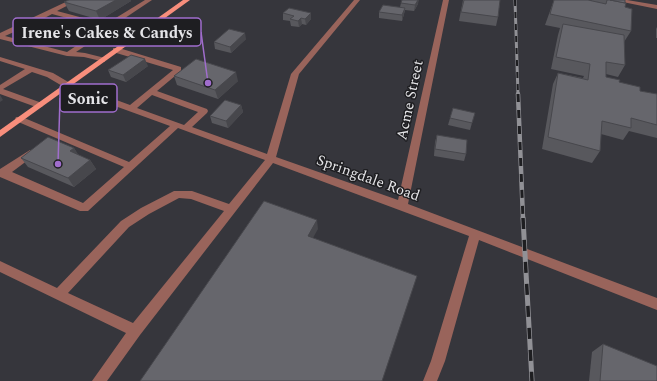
<svg xmlns="http://www.w3.org/2000/svg" width="657" height="381" font-family="Spectral,serif">
	<style>
		.lines { fill: none; stroke-linecap: round; stroke-linejoin: round }
		.minor { fill: #99645b; fill-rule: evenodd }
		.major { fill: #f88e7c; fill-rule: evenodd }
		.rail-far2-casing { stroke: #919196; stroke-width: 3 }
		.rail-far1-casing { stroke: #919196; stroke-width: 4.5 }
		.rail-casing { stroke: #919196; stroke-width: 5 }
		.rail-far2 { stroke: #1e1e21; stroke-width: 2; stroke-dasharray: 6; stroke-linecap: butt }
		.rail-far1 { stroke: #1e1e21; stroke-width: 3; stroke-dasharray: 8; stroke-linecap: butt }
		.rail { stroke: #1e1e21; stroke-width: 3.5; stroke-dasharray: 11; stroke-linecap: butt }
		.wall { fill: #58585d }
		.shaded-wall { fill: #47474c }
		.building { fill: #66666c; stroke: #47474c }
		.labels { text-anchor: middle; dominant-baseline: central; stroke-width: 3; stroke-linejoin: round; paint-order: stroke }
		.street-label { font-size: 15px; fill: #e5e5e8; stroke: #1e1e21 }
		.leader { fill: none; stroke: #a06dcd; stroke-width: 1.5 }
		.callout-dot { fill: #a06dcd; stroke: #1e1e21; stroke-width: 1.5 }
		.callout { fill: #1e1e21; stroke: #a06dcd; stroke-width: 1.5 }
		.callout-label { font-size: 16px; text-anchor: middle; font-weight: bold; fill: #e5e5e8 }
	</style>
	<rect width="100%" height="100%" fill="#36363c"/>
	<g class="lines">
		<g class="minor">
			<path d="M70,0H78L57,11L106,24L145,0H152L113,26L140,34L141,35L138,37L52,14L39,21L124,45L126,46L122,48L94,40L76,52L85,53L105,58V62L84,57L67,56L0,39V33ZM34,23L88,38L67,52L5,36Z"/>
			<path d="M354,0H360L299,74L276,157L398,200L443,0H449L408,204L657,298V310L479,240L445,361L437,381H423L431,361L469,236L273,163L140,335L107,381H92L126,333L0,272V261L57,288L121,221L141,208L174,191H192L229,204L265,160L178,128L88,211H80L0,177V169L30,150H36L38,152L36,154L12,172L83,203L124,167L16,121L15,119L16,117H22L129,162L170,126L82,94L64,87L47,77L32,72L3,89L42,103L43,105L42,107H36L0,94V85L25,69L0,61V57L53,73L70,83L130,105L173,70L113,52V48H119L181,67V71L157,91L207,109L208,111L207,113L192,127L267,154L291,74ZM152,95L198,112L184,125L137,108ZM179,198L191,199L224,211L133,323L68,293L129,227L149,214Z"/>
			<polygon points="613,0 627,0 657,5 657,9"/>
		</g>
		<polygon class="major" points="183,0 190,0 0,137 0,130"/>
		<defs>
			<polyline id="rail-far2" points="515,0 518,95"/>
			<polyline id="rail-far1" points="518,94 523,219"/>
			<polyline id="rail" points="523,218 532,381"/>
		</defs>
		<use href="#rail-far2" class="rail-far2-casing"/>
		<use href="#rail-far1" class="rail-far1-casing"/>
		<use href="#rail" class="rail-casing"/>
		<use href="#rail-far2" class="rail-far2"/>
		<use href="#rail-far1" class="rail-far1"/>
		<use href="#rail" class="rail"/>
	</g>
	<g class="wall">
		<polygon points="69,0 131,0 131,1 100,20 69,11 64,2"/>
		<polygon points="463,0 500,0 498,17 496,26 459,21"/>
		<polygon points="554,0 588,0 591,1 592,0 625,0 625,7 631,31 624,42 625,65 618,77 606,74 606,77 640,91 657,94 657,138 629,131 623,140 601,134 600,151 592,163 542,149 553,84 558,73 583,78 584,76 551,69 558,35 560,28 545,25"/>
		<polygon points="401,3 418,4 414,11 405,10 404,14 402,21 379,18 379,12 400,7"/>
		<polygon points="283,13 311,19 306,25 302,24 299,27 291,26 290,21 283,20"/>
		<polygon points="657,27 657,38 656,38 656,29"/>
		<polygon points="246,39 231,53 215,49 214,42"/>
		<polygon points="148,66 126,82 111,77 108,70"/>
		<polygon points="174,76 238,81 218,99 177,85"/>
		<polygon points="241,105 243,112 228,128 212,123 210,116"/>
		<polygon points="453,108 472,123 470,130 448,125"/>
		<polygon points="437,135 466,154 464,161 434,156 435,142"/>
		<polygon points="74,148 78,155 90,160 96,169 74,187 28,167 21,158"/>
		<polygon points="603,344 657,381 589,381 592,352"/>
	</g>
	<g class="shaded-wall">
		<polygon points="116,0 131,0 131,1 100,20 96,11"/>
		<polygon points="418,0 419,0 418,4 414,11 415,5"/>
		<polygon points="405,8 404,14 402,21 402,15"/>
		<polygon points="311,13 311,19 306,25 305,19"/>
		<polygon points="301,18 302,24 299,27 298,21"/>
		<polygon points="245,33 246,39 231,53 230,47"/>
		<polygon points="145,59 148,66 126,82 123,75"/>
		<polygon points="236,72 238,81 218,99 215,90"/>
		<polygon points="0,95 3,100 0,102"/>
		<polygon points="241,105 243,112 228,128 226,121"/>
		<polygon points="74,148 80,157 70,151"/>
		<polygon points="90,160 96,169 74,187 68,178"/>
		<polygon points="317,220 318,229 309,245 308,236"/>
	</g>
	<g class="building">
		<polygon points="69,0 116,0 96,11 64,2"/>
		<polygon points="402,0 418,0 415,5 401,3"/>
		<polygon points="464,0 500,0 498,17 461,12"/>
		<polygon points="554,0 588,0 606,4 607,0 610,0 626,3 625,7 632,9 631,31 550,14"/>
		<polygon points="610,0 625,0 625,3"/>
		<polygon points="383,5 405,8 402,15 379,12"/>
		<polygon points="289,8 311,13 305,19 301,18 298,21 290,19 294,16 283,13"/>
		<polygon points="563,24 624,35 625,65 606,62 606,77 620,80 619,82 640,87 640,91 657,94 657,125 631,118 631,128 602,121 600,151 548,137 558,73 588,80 590,64 556,57"/>
		<polygon points="229,29 245,33 230,47 214,42"/>
		<polygon points="131,55 145,59 123,75 108,70"/>
		<polygon points="196,59 236,72 215,90 174,76"/>
		<polygon points="225,100 241,105 226,121 210,116"/>
		<polygon points="453,108 475,113 472,123 450,118"/>
		<polygon points="437,135 467,140 466,154 435,149"/>
		<polygon points="48,137 74,148 70,151 90,160 68,178 21,158"/>
		<polygon points="264,201 317,220 308,236 417,276 382,381 140,381"/>
		<polygon points="603,344 657,366 657,381 600,381"/>
	</g>
	<g class="labels">
		<g class="street-label">
			<text transform="translate(410 100) rotate(-78)">Acme Street</text>
			<text transform="translate(368 178) rotate(20)">Springdale Road</text>
		</g>
	</g>
	<path class="leader" d="M208 83L201 32M58 164L60 98"/>
	<g class="callout-dot">
		<circle cx="208" cy="83" r="4"/>
		<circle cx="58" cy="164" r="4"/>
	</g>
	<g class="callout">
		<rect x="13" y="18" width="188" height="28" rx="4"/>
		<rect x="60" y="84" width="57" height="28" rx="4"/>
	</g>
	<g class="callout-label">
		<text x="107" y="38">Irene's Cakes &amp; Candys</text>
		<text x="88" y="104">Sonic</text>
	</g>
</svg>
